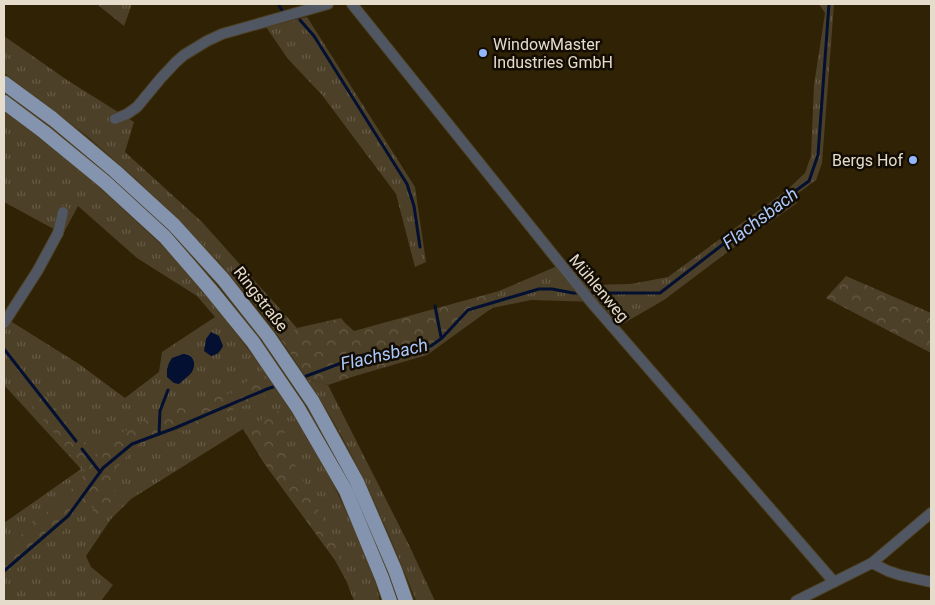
<svg xmlns="http://www.w3.org/2000/svg" width="935" height="605" font-family="Roboto,sans-serif">
	<style>
		.grass { fill: url(#grass-tufts) }
		.forest { fill: url(#forest-crowns) }
		.water { fill: #031031 }
		.lines { fill: none; stroke-linecap: round; stroke-linejoin: round }
		.stream { stroke: #031031; stroke-width: 3 }
		.minor-casing { stroke: #4d4024; stroke-width: 12 }
		.trunk-casing { stroke: #4d4024; stroke-width: 16 }
		.minor { stroke: #505763; stroke-width: 10 }
		.trunk { stroke: #8493ae; stroke-width: 14 }
		.poi-dot { fill: #92b7fd; stroke: #130c03; stroke-width: 2 }
		.labels { text-anchor: middle; dominant-baseline: central; stroke-width: 5; stroke-linejoin: round; paint-order: stroke }
		.poi-label { font-size: 16px; fill: #e5dccc; stroke: #130c03; text-anchor: start }
		.street-label { font-size: 16px; fill: #e5dccc; stroke: #130c03 }
		.water-label { font-size: 18px; font-style: italic; fill: #aac7fa; stroke: #130c03 }
	</style>
	<defs>
		<pattern id="grass-tufts" width="24" height="20" patternUnits="userSpaceOnUse" patternTransform="scale(1.25)"><rect width="24" height="20" fill="#4d4028"/><path d="M3 7l-1-3M5 7V3M7 7l1-3M15 17l-1-3M17 17v-4M19 17l1-3" fill="none" stroke="#665b46"/></pattern>
		<pattern id="forest-crowns" width="20" height="18" patternUnits="userSpaceOnUse" patternTransform="scale(1.25)"><rect width="20" height="18" fill="#4d4028"/><path d="M2 6a3 3 0 1 1 6 0M12 15a3 3 0 1 1 6 0" fill="none" stroke="#665b46"/></pattern>
	</defs>
	<rect width="100%" height="100%" fill="#302204"/>
	<g class="grass">
		<polygon points="99,4 132,4 124,26 98,5"/>
		<polygon points="819,4 834,4 822,163 816,180 793,197 797,203 729,251 664,300 619,326 600,302 531,300 492,308 499,291 555,267 582,279 590,285 631,284 668,277 787,190 805,173 811,156 814,85 825,13"/>
		<polygon points="307,17 415,187 426,262 415,267 396,194 322,95 288,59 266,27"/>
		<polygon points="4,36 67,80 134,122 125,152 202,222 297,328 281,340 262,314 218,261 138,181 87,136 4,73"/>
		<polygon points="4,110 87,176 166,249 202,289 254,357 295,417 332,481 358,538 376,584 380,601 354,601 346,580 335,560 264,463 243,429 131,499 111,519 86,556 91,567 113,585 101,601 4,601 4,523 81,469 4,385 4,317 79,364 125,398 159,372 162,352 215,317 197,296 137,258 78,206 63,234 4,202"/>
		<path d="M307,379L328,385L409,545L435,601H416C386,525 353,448 307,379Z"/>
	</g>
	<g class="forest">
		<polygon points="846,276 931,313 931,353 826,298"/>
		<polygon points="499,291 492,308 427,355 355,376 328,385 307,379 281,340 297,328 341,318 345,323 354,331"/>
		<polygon points="262,370 275,389 249,404 229,411 193,428 158,437 135,447 114,471 114,487 118,500 109,514 86,523 94,508 90,502 73,519 57,539 43,545 4,580 4,556 15,547 22,534 33,521 58,505 86,472 26,398 28,389 37,387 49,399 76,436 97,457 110,439 155,415 176,406 204,401 231,393"/>
		<polygon points="280,410 290,429 280,436 340,552 346,580 335,560 264,463 244,429"/>
	</g>
	<g class="water">
		<path d="M211,332L219,336L223,346C220,352 217,355 211,356L204,351L206,339Z"/>
		<path d="M183,354C193,354 197,363 192,372C189,376 183,380 179,384L174,383L167,377V369L169,363L172,358Z"/>
	</g>
	<g class="lines">
		<g class="stream">
			<polyline points="278,4 282,10"/>
			<polyline points="300,20 314,36 407,184 414,206 420,247"/>
			<polyline points="586,293 660,293 739,232 809,181 818,155 829,4"/>
			<polyline points="435,306 441,337"/>
			<polyline points="4,349 76,441"/>
			<polyline points="301,378 363,355 431,346 442,338 468,310 505,299 539,289 552,289 573,293 580,293"/>
			<polyline points="159,434 160,411 168,390"/>
			<polyline points="82,449 100,472"/>
			<polyline points="4,571 68,516 103,468 132,444 175,428 267,389 279,385"/>
		</g>
		<defs>
			<g id="minor">
				<polyline points="352,4 591,302 834,582"/>
				<polyline points="115,119 127,114 137,107 161,78 176,62 184,55 207,41 222,34 328,4"/>
				<polyline points="4,323 38,270 58,233 63,212"/>
				<polyline points="872,563 888,571 900,575 931,582"/>
				<polyline points="796,601 872,563 931,513"/>
			</g>
			<g id="trunk">
				<polyline points="4,83 53,119 115,171 174,225 223,279 268,336 313,402 357,482 395,570 406,601"/>
				<polyline points="4,102 44,132 105,182 165,237 210,289 253,342 298,408 346,491 382,578 390,601"/>
			</g>
		</defs>
		<use href="#minor" class="minor-casing"/>
		<use href="#trunk" class="trunk-casing"/>
		<use href="#minor" class="minor"/>
		<use href="#trunk" class="trunk"/>
	</g>
	<g class="poi-dot">
		<circle cx="483" cy="53" r="5"/>
		<circle cx="913" cy="160" r="5"/>
	</g>
	<g class="labels">
		<g class="poi-label">
			<text x="493" y="44">WindowMaster<tspan x="493" dy="18">Industries GmbH</tspan></text>
			<text x="903" y="160" text-anchor="end">Bergs Hof</text>
		</g>
		<g class="street-label">
			<text transform="translate(599 288) rotate(50)">Mühlenweg</text>
			<text transform="translate(261 299) rotate(52)">Ringstraße</text>
		</g>
		<g class="water-label">
			<text transform="translate(760 218) rotate(-37)">Flachsbach</text>
			<text transform="translate(384 354) rotate(-13)">Flachsbach</text>
		</g>
	</g>
	<rect width="935" height="605" fill="none" stroke="#e5dccc" stroke-width="10"/>
</svg>
